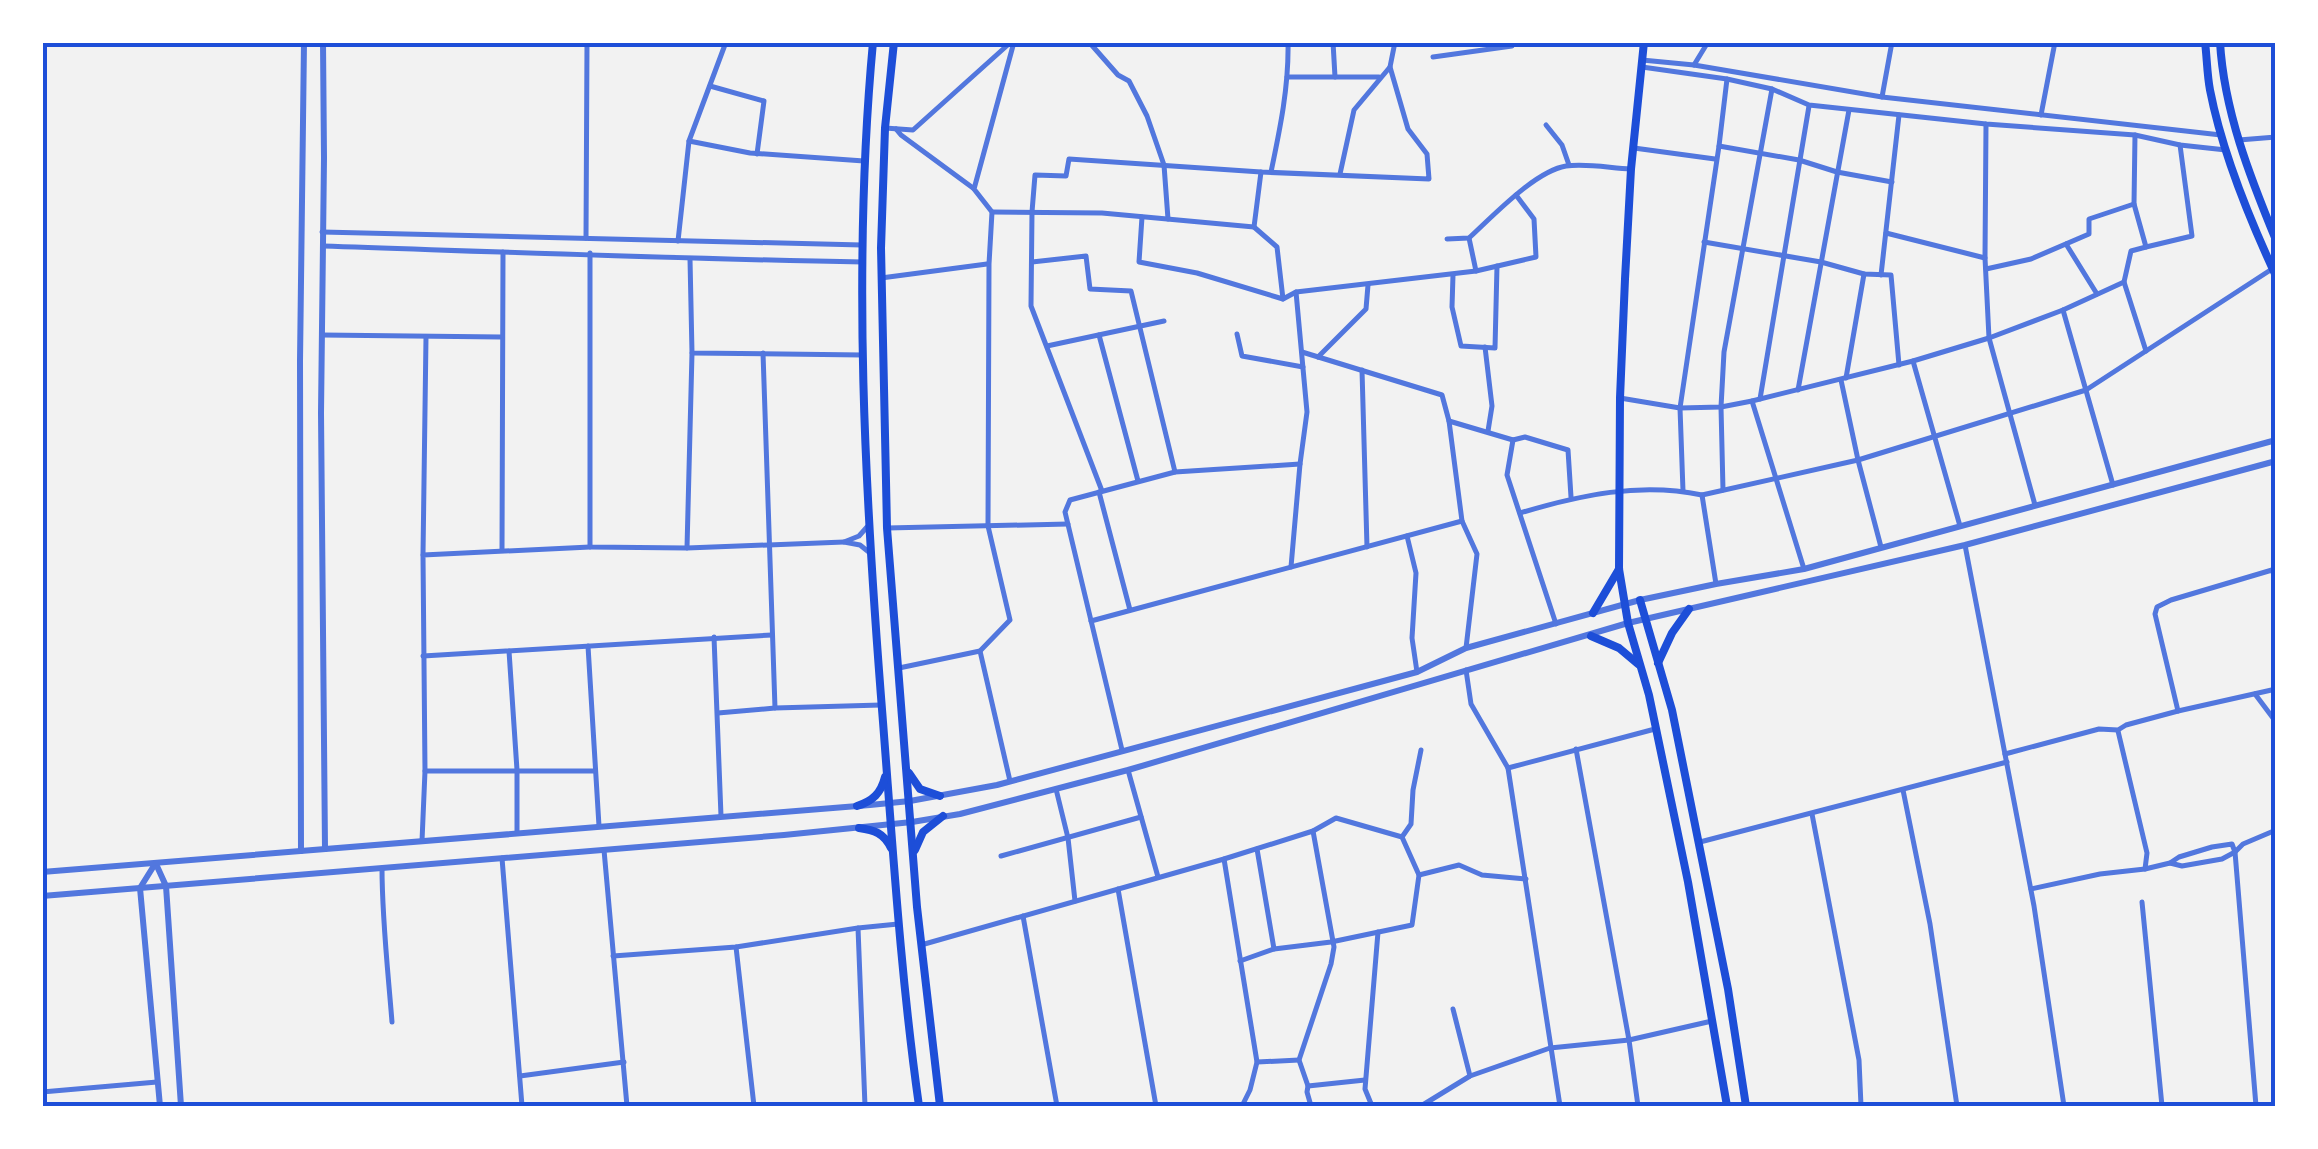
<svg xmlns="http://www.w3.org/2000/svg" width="2318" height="1149" font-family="Signika,sans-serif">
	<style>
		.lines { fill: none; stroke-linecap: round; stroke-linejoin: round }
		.minor { stroke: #5277de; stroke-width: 5 }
		.tertiary { stroke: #5277de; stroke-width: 6 }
		.secondary { stroke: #1d4ed8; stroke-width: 8 }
		.neatline { fill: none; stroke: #1d4ed8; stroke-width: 4 }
	</style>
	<rect width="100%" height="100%" fill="#f2f2f2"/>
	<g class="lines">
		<g class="minor">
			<polyline points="1089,42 1118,75 1129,81 1147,116 1164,165 1168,219"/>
			<polyline points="1333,42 1335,77"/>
			<polyline points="1433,57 1512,46 1512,42"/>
			<polyline points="1642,60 1694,65 1882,97 2221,135"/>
			<polyline points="1694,65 1708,42"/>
			<polyline points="1642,67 1727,79 1772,89 1809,105 1986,124 2135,135 2180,145 2226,150"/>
			<polyline points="1287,77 1379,77"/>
			<polyline points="710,86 764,101 757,154"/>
			<polyline points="1882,97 1892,42"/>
			<polyline points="2041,115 2055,42"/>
			<polyline points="1986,124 1985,258 1989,338 2035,505"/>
			<polyline points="1546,125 1562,145 1569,165"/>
			<polyline points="885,128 913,130 1011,42"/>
			<polyline points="896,129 901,135 973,188"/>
			<polyline points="2135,135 2134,204 2146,247 2192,236 2180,145"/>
			<polyline points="2239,140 2276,137"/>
			<polyline points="689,141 750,153 864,161"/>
			<polyline points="1719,146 1799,160 1837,172 1892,182"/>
			<polyline points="1634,148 1715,159"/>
			<path d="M1271,172C1280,129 1289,86 1288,42"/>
			<polyline points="1340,174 1354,110 1390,67"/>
			<polyline points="992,212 1102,213 1254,227 1277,247 1283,299"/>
			<polyline points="1142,217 1139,262 1197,273 1283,299 1296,292 1476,271 1536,257 1534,219 1516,195"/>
			<polyline points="1254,227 1261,172"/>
			<polyline points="322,232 862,245"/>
			<polyline points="1886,233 1985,258"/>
			<polyline points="586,238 587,42"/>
			<polyline points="1469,238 1476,271"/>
			<path d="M1447,239L1469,238C1492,217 1535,171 1566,166C1586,163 1610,168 1631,169"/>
			<polyline points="678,241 689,141 726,42"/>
			<polyline points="1704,242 1821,262 1864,274 1891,275 1899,365"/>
			<polyline points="2066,244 2097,294"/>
			<path d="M323,246C503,252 683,259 863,262"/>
			<polyline points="590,253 590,547 687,548 844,542"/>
			<polyline points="690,259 692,353 863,355"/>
			<polyline points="1032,262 1086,256 1090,289 1131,291 1175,472"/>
			<polyline points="1986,269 2031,259 2089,234 2089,219 2134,204"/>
			<polyline points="1453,275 1452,307 1461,346 1495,348 1497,266"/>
			<polyline points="1881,275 1899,115"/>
			<polyline points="881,278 987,264"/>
			<polyline points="2063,310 2113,485"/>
			<polyline points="1237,334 1242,356 1303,367"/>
			<polyline points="322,335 501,337"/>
			<polyline points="1099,335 1138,481"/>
			<polyline points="1047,346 1164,321"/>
			<polyline points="1485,347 1492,406 1488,431"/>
			<polyline points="2146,351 2124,282 2131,251 2146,247"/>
			<polyline points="1302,352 1442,395 1449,421 1462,521 1477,554 1466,648"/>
			<polyline points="763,353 775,708"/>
			<polyline points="1318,357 1366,309 1368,285"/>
			<polyline points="1913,361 1960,526"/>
			<polyline points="1362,370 1367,547"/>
			<polyline points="1846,378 1864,274"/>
			<polyline points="1841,380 1858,460 1881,547"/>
			<polyline points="1798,390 1849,110"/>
			<polyline points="1620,398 1680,408 1721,407 1752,401 1913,361 1989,338 2063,310 2124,282"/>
			<polyline points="1760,399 1809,106"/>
			<polyline points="1752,401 1804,569"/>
			<polyline points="1449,421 1513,440 1525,437 1568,450 1571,497"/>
			<polyline points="1513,440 1507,475 1556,624"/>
			<polyline points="1723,490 1721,407 1724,352 1772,89"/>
			<polyline points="1102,491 1031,306 1032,212 1035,175 1066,176 1069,159 1261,172 1429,179 1427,154 1408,129 1390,67 1395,42"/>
			<polyline points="1683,491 1680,408 1719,146 1727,79"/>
			<polyline points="1099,492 1130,610"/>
			<polyline points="1702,495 1716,584"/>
			<path d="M1520,513C1580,495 1640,482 1702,495L1858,460L2086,390L2272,269"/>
			<polyline points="867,527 859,536 844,542 860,545 870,553"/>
			<polyline points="887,528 1068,524"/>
			<polyline points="1407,536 1416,573 1412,638 1417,672"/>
			<polyline points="1965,545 2034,906 2064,1106"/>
			<polyline points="687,548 692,353"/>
			<polyline points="502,550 503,252"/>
			<polyline points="423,555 426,337"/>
			<polyline points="1291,567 1300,464 1307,412 1296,292"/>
			<polyline points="1091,621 1462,521"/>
			<polyline points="714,637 721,816"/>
			<polyline points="588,646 599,826"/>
			<polyline points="509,651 517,770 517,833"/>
			<polyline points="980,651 1010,781"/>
			<polyline points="423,656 772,635"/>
			<polyline points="899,668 980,651 1010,620 988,526 989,264 992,212 974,189 1014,42"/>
			<polyline points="1466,670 1471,704 1508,768 1560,1106"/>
			<polyline points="2255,694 2276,722"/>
			<polyline points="2178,711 2155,614 2157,607 2171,600 2272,570 2276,579"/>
			<polyline points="718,713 775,708 881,705"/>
			<polyline points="2118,731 2147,853 2145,869"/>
			<polyline points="1576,749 1629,1040 1638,1106"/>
			<polyline points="1122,750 1065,512 1070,500 1175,472 1300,464"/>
			<polyline points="2005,754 2099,729 2118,730 2126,725 2178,711 2276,689"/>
			<polyline points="1508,768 1655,729"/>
			<polyline points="1128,770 1158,877"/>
			<polyline points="425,771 595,771"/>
			<polyline points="1056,789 1068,838 1075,901"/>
			<polyline points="1903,790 1930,924 1957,1106"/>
			<polyline points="1812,814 1859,1060 1861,1106"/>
			<polyline points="1402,837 1411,824 1413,790 1421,750"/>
			<polyline points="422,841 425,771 423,555 590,547"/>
			<polyline points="1700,842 2007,762"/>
			<polyline points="1257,849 1274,949"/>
			<polyline points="604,850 627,1106"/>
			<polyline points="1001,856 1141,817"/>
			<polyline points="502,858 522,1106"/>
			<polyline points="1224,859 1257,1062 1250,1090 1242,1106"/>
			<polyline points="2170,863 2182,866 2222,859 2235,852 2243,844 2276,830"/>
			<path d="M382,868C382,919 388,971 392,1022"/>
			<polyline points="1419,875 1459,865 1482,875 1526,879"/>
			<polyline points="1118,889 1156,1106"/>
			<polyline points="2031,889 2100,874 2145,869 2170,863 2179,857 2212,847 2232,844 2235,852 2256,1106"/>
			<polyline points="2142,902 2162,1106"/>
			<polyline points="1023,916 1057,1106"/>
			<polyline points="858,928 865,1106"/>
			<polyline points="921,945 1224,859 1313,831 1336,818 1402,837 1419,875 1412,925 1331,942 1274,949 1240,961"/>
			<polyline points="736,947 754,1106"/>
			<polyline points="613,956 736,947 858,928 898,924"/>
			<polyline points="1453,1009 1470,1076"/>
			<polyline points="1257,1062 1299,1060"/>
			<polyline points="520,1076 624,1062"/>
			<polyline points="1308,1086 1365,1080"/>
			<polyline points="42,1092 157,1082"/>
			<polyline points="1311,1106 1307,1092 1308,1086 1299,1060 1331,964 1334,947 1313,831"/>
			<polyline points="1372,1106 1365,1089 1378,932"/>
			<polyline points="1421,1106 1470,1076 1550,1048 1629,1040 1712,1021"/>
		</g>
		<g class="tertiary">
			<polyline points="323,42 324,158 321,413 325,849"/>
			<polyline points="301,851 300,361 304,42"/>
			<polyline points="155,864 140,888 160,1106"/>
			<polyline points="156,864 166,886 181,1106"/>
			<polyline points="42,872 870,805 910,801 997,785 1417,672 1466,648 1640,600 1716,584 1804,569 2276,440"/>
			<polyline points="42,896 784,835 912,822 960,814 1128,770 1628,623 1965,545 2276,461"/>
		</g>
		<g class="secondary">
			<path d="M873,42C852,268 865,497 883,722C893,851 901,979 919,1106"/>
			<polyline points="894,42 885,128 881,248 887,528 917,907 940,1106"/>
			<polyline points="1644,42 1631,169 1625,279 1620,398 1619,569 1628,623 1649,695 1688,882 1727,1106"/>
			<path d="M2205,42C2207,58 2207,74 2210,90C2222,152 2249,218 2276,276"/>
			<path d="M2220,42C2224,111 2250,177 2276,240"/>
			<polyline points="1640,600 1672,710 1728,989 1746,1106"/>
			<polyline points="1593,613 1619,569"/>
			<polyline points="1591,636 1619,648 1638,664"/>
			<polyline points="1658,663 1672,633 1689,609"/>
			<polyline points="909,773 920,789 940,796"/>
			<path d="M857,806C873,801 881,793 885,777"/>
			<path d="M859,828C874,830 884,833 891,848"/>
			<polyline points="915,850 923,832 943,816"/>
		</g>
	</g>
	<rect width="2318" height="1149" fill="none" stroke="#ffffff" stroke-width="90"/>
	<rect x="45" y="45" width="2228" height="1059" class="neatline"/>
</svg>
